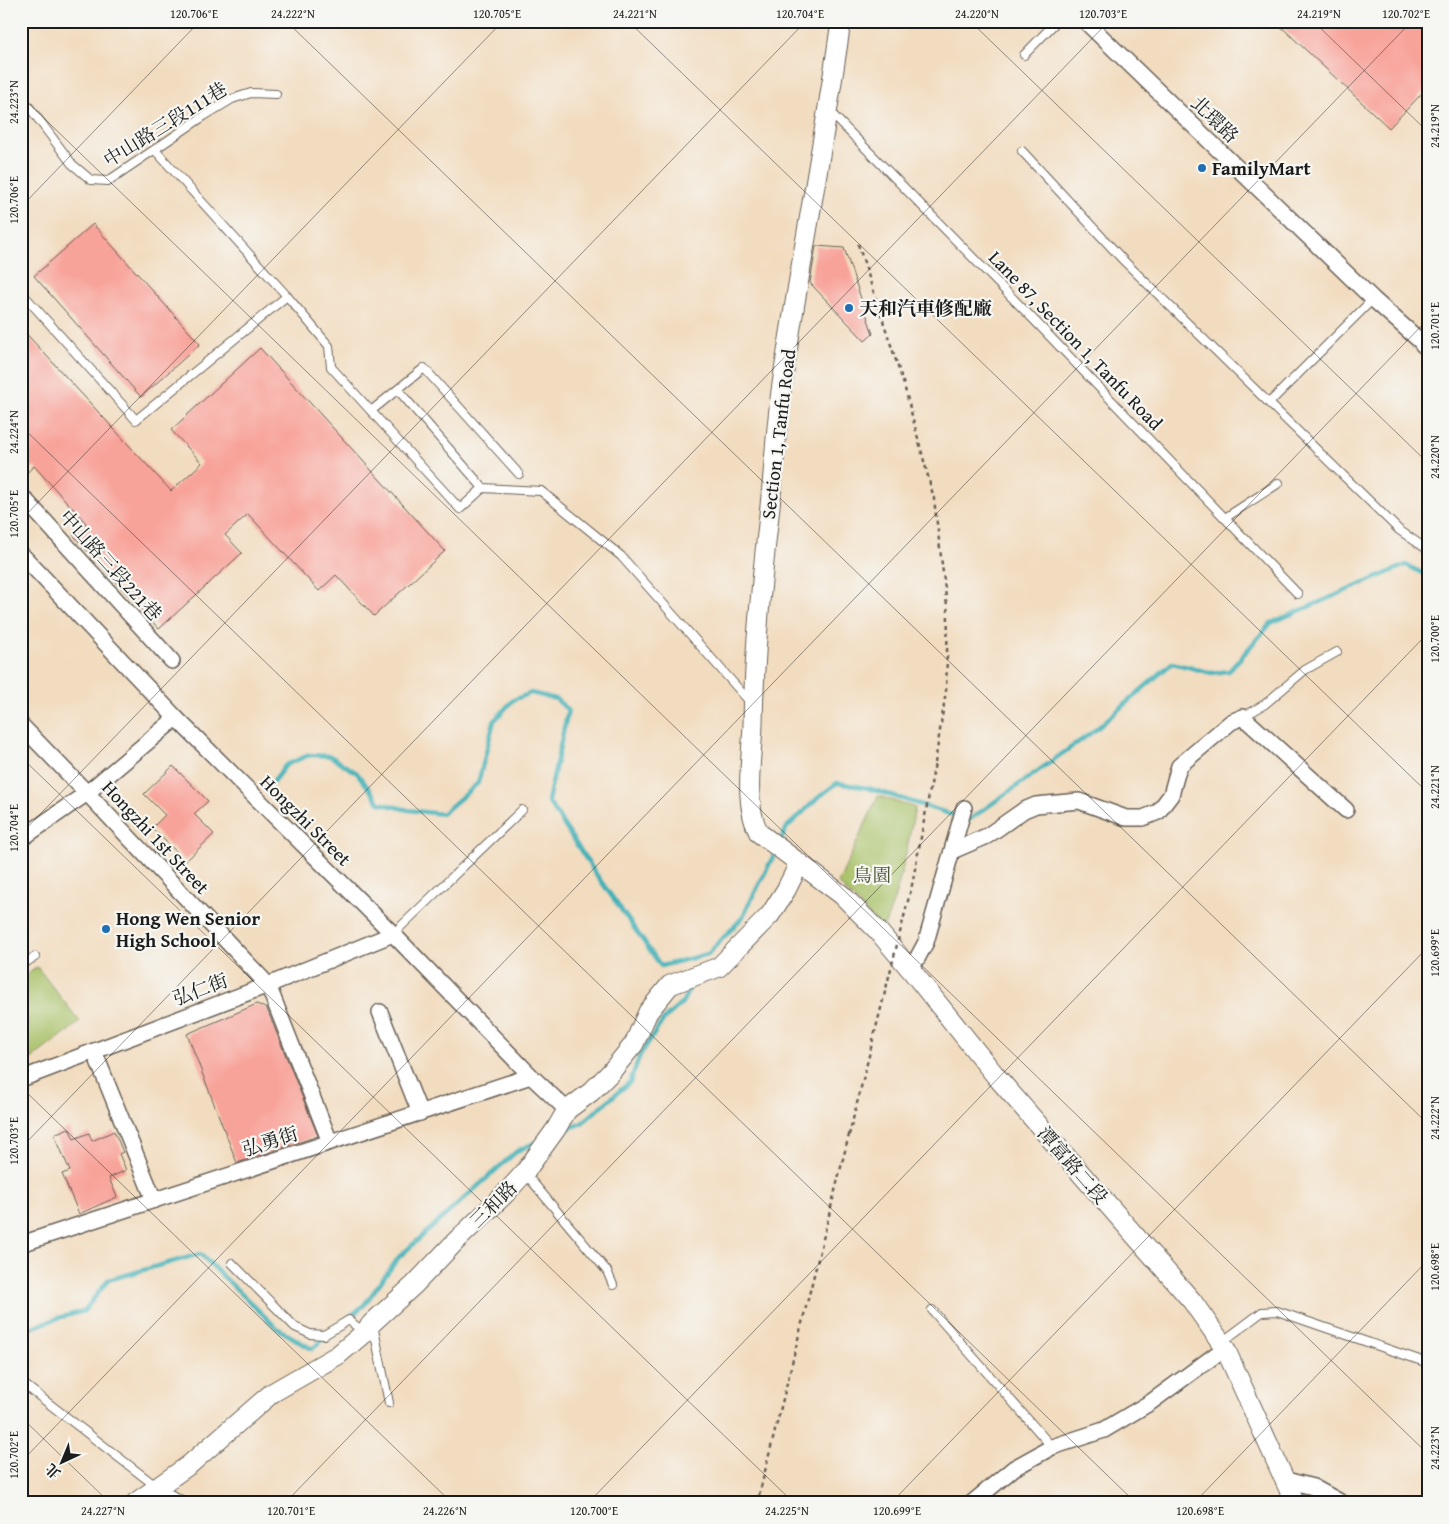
<svg xmlns="http://www.w3.org/2000/svg" width="1449" height="1524" font-family="'Gentium Book Plus','Noto Serif TC',serif">
	<style>
		.green { fill: #a8c167; stroke: #626e42 }
		.lines { fill: none; stroke-linecap: round; stroke-linejoin: round }
		.stream { stroke: #40b1b8; stroke-width: 4.5 }
		.building { fill: #f8a39a }
		.service-casing { stroke: #675f55; stroke-width: 10 }
		.minor-casing { stroke: #675f55; stroke-width: 18 }
		.tertiary-casing { stroke: #675f55; stroke-width: 21 }
		.path { stroke: #675f55; stroke-width: 2.5; stroke-dasharray: 4 4; stroke-linecap: butt }
		.service { stroke: #fff; stroke-width: 8 }
		.minor { stroke: #fff; stroke-width: 15 }
		.tertiary { stroke: #fff; stroke-width: 19 }
		.path-bridge { stroke: #675f55; stroke-width: 2.5; stroke-dasharray: 4 4; stroke-linecap: butt }
		.ticks { fill: none; stroke: #1c1c1c; stroke-width: 1; stroke-opacity: 0.45 }
		.poi-dot { fill: #1f6fb2; stroke: #f6f6f2; stroke-width: 2 }
		.labels { text-anchor: middle; dominant-baseline: central; stroke-width: 4.5; stroke-linejoin: round; paint-order: stroke }
		.street-label { font-size: 19px; fill: #1c1c1c; stroke: #f6f6f2 }
		.poi-label { font-size: 19px; font-weight: bold; fill: #1c1c1c; stroke: #f6f6f2; text-anchor: start }
		.park-label { font-size: 19px; fill: #4d5636; stroke: #f6f6f2 }
		.neatline { fill: none; stroke: #1c1c1c; stroke-width: 2 }
		.ticks-label { font-size: 12px; text-anchor: middle; fill: #1c1c1c }
	</style>
	<rect width="100%" height="100%" fill="#f6f6f2"/>
	<filter id="ink" filterUnits="userSpaceOnUse"><feTurbulence type="fractalNoise" baseFrequency=".02" numOctaves="2"/><feDisplacementMap in="SourceGraphic" scale="10" xChannelSelector="R" yChannelSelector="G"/><feConvolveMatrix kernelMatrix="1 2 1 2 8 2 1 2 1" color-interpolation-filters="sRGB"/></filter>
	<filter id="wash" filterUnits="userSpaceOnUse"><feTurbulence type="fractalNoise" baseFrequency=".0096" numOctaves="4" result="noise"/><feDisplacementMap in="SourceGraphic" scale="20" xChannelSelector="R" yChannelSelector="G"/><feGaussianBlur stdDeviation="1.12" result="paint"/><feColorMatrix in="noise" values="0 0 0 0 0 0 0 0 0 0 0 0 0 0 0 0 0 1.4 0 .05"/><feComposite in="paint" operator="in"/></filter>
	<g filter="url(#wash)">
		<rect width="100%" height="100%" fill="#f2dcbf"/>
		<g class="green">
			<path d="M878,796L915,808C907,849 900,890 883,929L838,883Z"/>
			<polygon points="37,967 80,1022 31,1059 21,1046 21,979"/>
		</g>
		<g class="lines">
			<g class="stream">
				<polyline points="271,784 286,765 309,755 330,756 357,773 380,803 408,810 442,814 478,783 494,721 513,700 531,693 556,699 568,710 548,801 598,877 661,966 708,954 742,918 776,851"/>
				<polyline points="780,842 787,827 819,797 837,783 868,788 969,820 1094,731 1172,663 1212,673 1229,671 1271,623 1406,565 1428,576"/>
				<polyline points="561,1132 582,1123 630,1082 640,1055 664,1019 682,1003 692,984"/>
				<polyline points="346,1320 364,1305 399,1257 517,1151 538,1141"/>
				<polyline points="21,1332 58,1318 84,1311 108,1280 200,1254 277,1328 312,1349 329,1335"/>
			</g>
		</g>
		<g id="blocks">
			<g class="building">
				<polygon points="1275,21 1420,21 1428,29 1428,87 1389,128"/>
				<polygon points="93,224 200,344 141,397 34,276"/>
				<polygon points="816,246 844,248 873,334 865,341 810,283"/>
				<polygon points="21,328 171,491 202,463 171,430 260,348 445,551 374,616 336,575 319,591 248,514 225,535 242,553 159,629 73,535 86,523 34,466 21,478"/>
				<polygon points="173,766 208,801 194,814 214,834 186,861 152,828 165,815 144,794"/>
				<polygon points="257,1004 267,1009 318,1136 237,1163 187,1034"/>
				<polygon points="69,1128 74,1139 89,1133 92,1141 114,1131 123,1152 119,1154 126,1170 109,1178 117,1197 79,1214 62,1174 70,1171 54,1134"/>
			</g>
		</g>
	</g>
	<g filter="url(#ink)">
		<use href="#blocks" fill-opacity="0" stroke="#675f55" stroke-width="1"/>
		<g class="lines">
			<defs>
				<g id="service">
					<polyline points="1024,55 1057,21"/>
					<polyline points="21,96 72,164 91,180 108,181 204,116 232,99 251,93 276,94"/>
					<polyline points="830,112 1035,321 1298,594"/>
					<polyline points="1022,151 1124,261 1269,403"/>
					<polyline points="21,292 136,420 287,296 155,150"/>
					<polyline points="287,296 329,346 331,367 460,509 483,488 541,491 621,556 750,702"/>
					<polyline points="1373,299 1269,403 1399,530 1428,550"/>
					<polyline points="398,390 483,488"/>
					<polyline points="371,411 424,368 519,474"/>
					<polyline points="1225,518 1279,483"/>
					<polyline points="1243,717 1265,704 1305,670 1337,652"/>
					<polyline points="393,934 522,810"/>
					<polyline points="21,965 35,957"/>
					<polyline points="525,1173 607,1271 613,1285"/>
					<polyline points="232,1263 295,1327 310,1334 324,1335 349,1320 364,1333"/>
					<polyline points="932,1310 1052,1447"/>
					<polyline points="373,1325 389,1403"/>
					<polyline points="1222,1342 1262,1312 1277,1311 1428,1363"/>
					<polyline points="21,1382 157,1487 187,1503"/>
				</g>
				<g id="minor">
					<polyline points="1085,21 1373,299 1428,348"/>
					<polyline points="21,495 172,661"/>
					<polyline points="21,554 176,718 393,934 531,1076 567,1110"/>
					<polyline points="21,725 87,793 268,985 330,1142"/>
					<polyline points="21,839 87,793 176,718"/>
					<polyline points="952,851 987,836 1024,810 1036,805 1079,801 1126,818 1143,818 1158,812 1171,795 1179,766 1231,722 1243,717 1346,810"/>
					<polyline points="911,970 926,942 964,808"/>
					<polyline points="380,1012 420,1113"/>
					<polyline points="94,1051 154,1200"/>
					<polyline points="21,1079 268,985 393,934"/>
					<polyline points="21,1244 531,1076"/>
					<polyline points="1286,1480 1313,1487 1342,1503"/>
					<polyline points="972,1503 1014,1468 1052,1447 1104,1430 1151,1402 1225,1348"/>
				</g>
				<g id="tertiary">
					<path d="M841,21C824,145 799,268 781,391C776,429 774,468 770,506C762,578 754,651 753,724C752,758 743,803 759,833L842,895L878,931L911,970L995,1075L1192,1301L1225,1348L1295,1503"/>
					<polyline points="1424,344 1428,340"/>
					<polyline points="135,1503 189,1465 272,1393 338,1355 364,1333 372,1323 414,1285 455,1242 505,1194 525,1172 556,1129 567,1110 591,1092 610,1073 634,1044 648,1012 670,985 719,967 770,915 786,890 799,864"/>
				</g>
			</defs>
			<use href="#service" class="service-casing"/>
			<use href="#minor" class="minor-casing"/>
			<use href="#tertiary" class="tertiary-casing"/>
			<g class="path">
				<polyline points="858,244 904,385 934,499 948,614 946,691 935,763"/>
				<polyline points="757,1503 849,1135"/>
			</g>
			<use href="#service" class="service"/>
			<use href="#minor" class="minor"/>
			<use href="#tertiary" class="tertiary"/>
			<polyline class="path-bridge" points="849,1135 912,885 935,763"/>
		</g>
	</g>
	<path class="ticks" d="M286,21L1428,1124M628,21L1428,793M970,21L1428,463M1313,21L1428,132M21,96L1428,1454M21,207L200,21M21,426L1136,1503M21,520L503,21M21,757L794,1503M21,834L806,21M21,1087L452,1503M21,1148L1109,21M21,1417L110,1503M21,1462L1412,21M285,1503L1428,319M588,1503L1428,633M891,1503L1428,947M1194,1503L1428,1260"/>
	<g class="poi-dot">
		<circle cx="1202" cy="168" r="5"/>
		<circle cx="849" cy="308" r="5"/>
		<circle cx="106" cy="929" r="5"/>
	</g>
	<g class="labels">
		<g class="street-label">
			<text transform="translate(1215 119) rotate(44)">北環路</text>
			<text transform="translate(165 124) rotate(-32)">中山路三段111巷</text>
			<text transform="translate(1076 340) rotate(46)">Lane 87, Section 1, Tanfu Road</text>
			<text transform="translate(778 434) rotate(-83)">Section 1, Tanfu Road</text>
			<text transform="translate(111 565) rotate(48)">中山路三段221巷</text>
			<text transform="translate(306 820) rotate(45)">Hongzhi Street</text>
			<text transform="translate(156 837) rotate(47)">Hongzhi 1st Street</text>
			<text transform="translate(200 989) rotate(-21)">弘仁街</text>
			<text transform="translate(270 1141) rotate(-18)">弘勇街</text>
			<text transform="translate(1073 1165) rotate(49)">潭富路二段</text>
			<text transform="translate(493 1204) rotate(-45)">三和路</text>
		</g>
		<g class="poi-label">
			<text x="1212" y="168">FamilyMart</text>
			<text x="859" y="308">天和汽車修配廠</text>
			<text x="116" y="918">Hong Wen Senior<tspan x="116" dy="22">High School</tspan></text>
		</g>
		<g class="park-label">
			<text x="872" y="875">鳥園</text>
		</g>
	</g>
	<rect width="1449" height="1524" fill="none" stroke="#f6f6f2" stroke-width="55"/>
	<g transform="translate(62 1462) rotate(224)" stroke="#f6f6f2" stroke-width="4" paint-order="stroke">
	<path d="M0-4L9 19L0 12L-9 19Z" fill="#1c1c1c"/>
	<text y="-8" font-size="14" font-weight="bold" text-anchor="middle" fill="#1c1c1c">北</text>
	</g>
	<rect x="28" y="28" width="1394" height="1468" class="neatline"/>
	<g class="ticks-label">
		<text x="194" y="18">120.706°E</text>
		<text x="293" y="18">24.222°N</text>
		<text x="497" y="18">120.705°E</text>
		<text x="635" y="18">24.221°N</text>
		<text x="800" y="18">120.704°E</text>
		<text x="977" y="18">24.220°N</text>
		<text x="1103" y="18">120.703°E</text>
		<text x="1319" y="18">24.219°N</text>
		<text x="1406" y="18">120.702°E</text>
		<text transform="translate(14 102) rotate(-90)" y="4">24.223°N</text>
		<text transform="translate(1435 126) rotate(-90)" y="4">24.219°N</text>
		<text transform="translate(14 200) rotate(-90)" y="4">120.706°E</text>
		<text transform="translate(1435 326) rotate(-90)" y="4">120.701°E</text>
		<text transform="translate(14 432) rotate(-90)" y="4">24.224°N</text>
		<text transform="translate(1435 457) rotate(-90)" y="4">24.220°N</text>
		<text transform="translate(14 514) rotate(-90)" y="4">120.705°E</text>
		<text transform="translate(1435 639) rotate(-90)" y="4">120.700°E</text>
		<text transform="translate(1435 787) rotate(-90)" y="4">24.221°N</text>
		<text transform="translate(14 828) rotate(-90)" y="4">120.704°E</text>
		<text transform="translate(1435 953) rotate(-90)" y="4">120.699°E</text>
		<text transform="translate(1435 1118) rotate(-90)" y="4">24.222°N</text>
		<text transform="translate(14 1141) rotate(-90)" y="4">120.703°E</text>
		<text transform="translate(1435 1267) rotate(-90)" y="4">120.698°E</text>
		<text transform="translate(1435 1448) rotate(-90)" y="4">24.223°N</text>
		<text transform="translate(14 1455) rotate(-90)" y="4">120.702°E</text>
		<text x="103" y="1515">24.227°N</text>
		<text x="291" y="1515">120.701°E</text>
		<text x="445" y="1515">24.226°N</text>
		<text x="594" y="1515">120.700°E</text>
		<text x="787" y="1515">24.225°N</text>
		<text x="897" y="1515">120.699°E</text>
		<text x="1200" y="1515">120.698°E</text>
	</g>
</svg>
